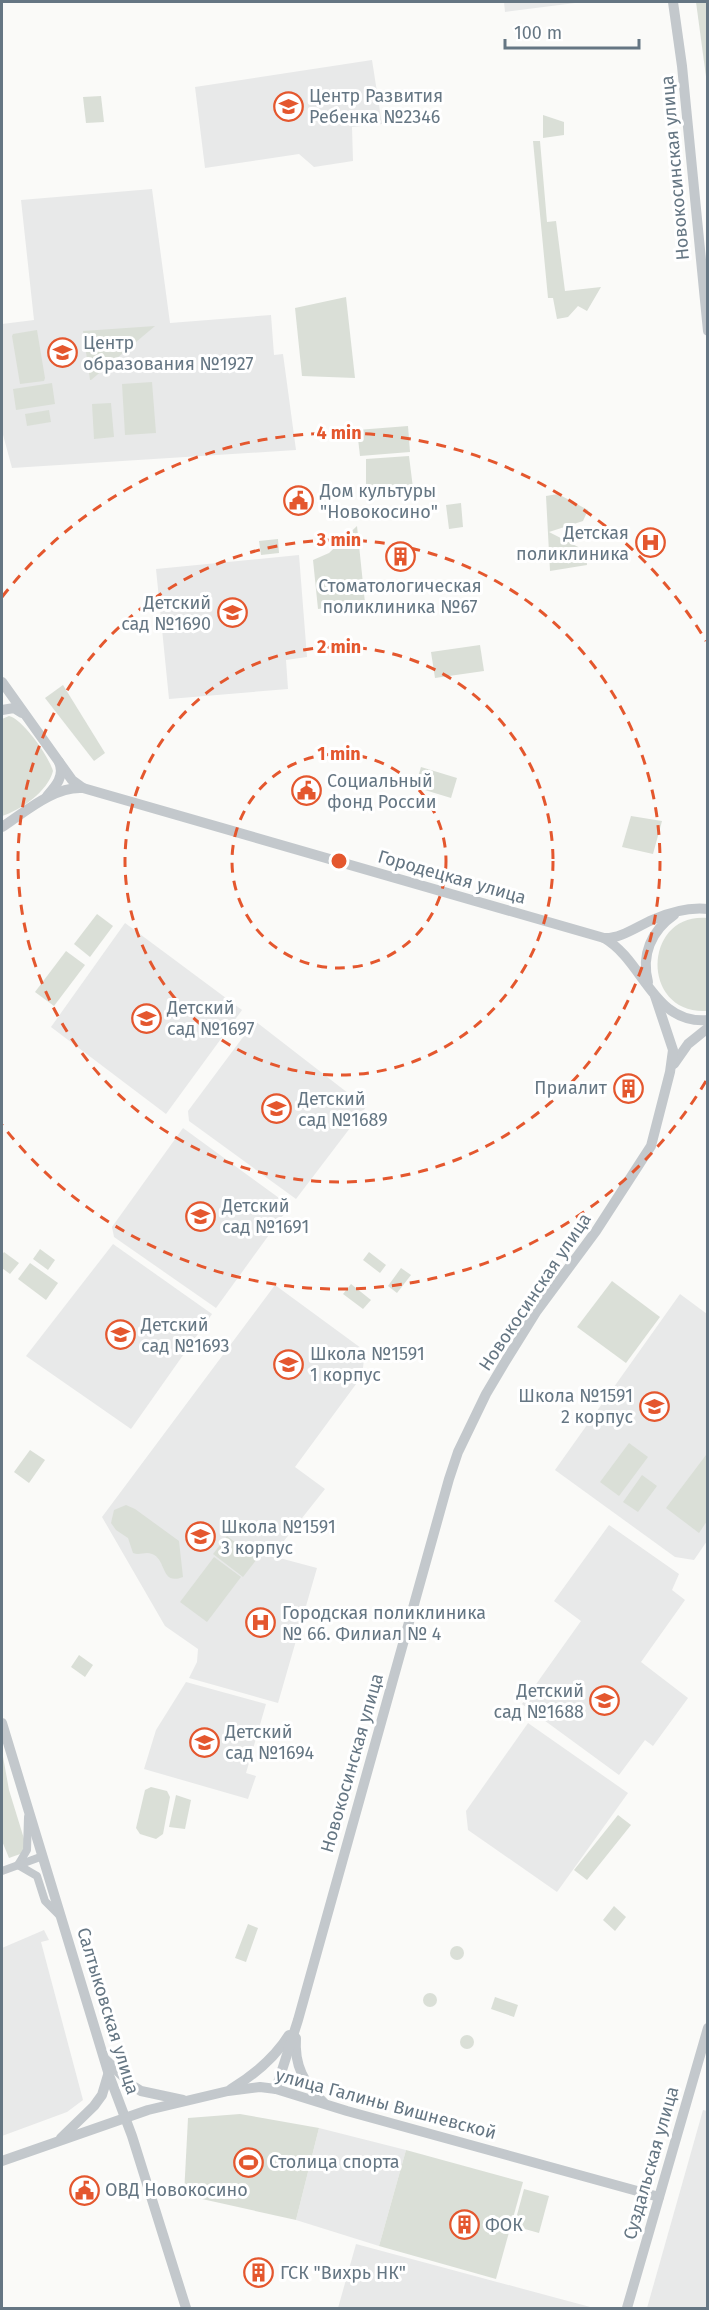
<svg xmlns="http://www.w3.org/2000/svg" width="709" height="2310" font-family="'Fira Sans',sans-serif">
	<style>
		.built { fill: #e8e9e9 }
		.green { fill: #dadfd7 }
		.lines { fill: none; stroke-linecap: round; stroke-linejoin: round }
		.minor { stroke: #c3c8cc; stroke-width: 8 }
		.tertiary { stroke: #c3c8cc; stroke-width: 10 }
		.ring { fill: none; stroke: #e4572e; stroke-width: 3; stroke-dasharray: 10 8 }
		.labels { text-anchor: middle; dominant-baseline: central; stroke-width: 6; stroke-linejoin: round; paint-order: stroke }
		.poi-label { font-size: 18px; fill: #657683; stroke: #fff; text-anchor: start }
		.street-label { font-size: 18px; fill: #657683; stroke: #fff }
		.centre { fill: #e4572e; stroke: #fff; stroke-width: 3 }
		.ring-label { font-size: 18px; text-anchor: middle; font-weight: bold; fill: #e4572e; stroke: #fff; stroke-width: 6; stroke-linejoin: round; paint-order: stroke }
	</style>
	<rect width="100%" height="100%" fill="#fafaf8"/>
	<g class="built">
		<polygon points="504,2 583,2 505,12"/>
		<polygon points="372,60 382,124 352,127 353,161 314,167 299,154 205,168 195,87"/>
		<polygon points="152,189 170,323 271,315 274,355 283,354 296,450 12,468 2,431 2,324 34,320 21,200"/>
		<polygon points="299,555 307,657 286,660 288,689 169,699 156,569"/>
		<polygon points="125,923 242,1010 166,1114 51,1027"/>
		<polygon points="255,1021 366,1107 296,1199 189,1121 188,1111"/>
		<polygon points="183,1128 290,1206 216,1308 114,1237 112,1227"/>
		<polygon points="113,1244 212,1314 131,1429 26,1356"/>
		<polygon points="275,1285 365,1351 362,1376 295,1467 325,1489 272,1556 317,1568 278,1703 189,1678 197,1662 198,1649 165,1626 102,1517"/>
		<polygon points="680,1294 707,1314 707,1541 694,1560 675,1557 555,1470"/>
		<polygon points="609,1525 679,1574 672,1590 685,1600 641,1662 688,1698 653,1746 645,1740 619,1775 522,1704 581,1621 554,1601"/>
		<polygon points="186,1682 266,1704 246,1773 256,1776 248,1799 144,1769 156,1730"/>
		<polygon points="528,1723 628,1793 557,1892 468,1830 466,1811"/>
		<polygon points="44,1930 49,1940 41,1942 83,2100 67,2112 2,2136 2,1948"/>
		<polygon points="703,2110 708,2111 707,2308 647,2308"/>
		<polygon points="319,2128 406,2150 379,2246 296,2220"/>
		<polygon points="356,2244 594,2308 338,2308"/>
	</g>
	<g class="green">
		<polygon points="696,2 707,2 707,84"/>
		<polygon points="101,96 104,122 86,123 83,97"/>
		<polygon points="543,115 564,122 564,135 543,138"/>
		<polygon points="533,141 540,141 547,222 556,221 565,291 601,287 587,311 578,306 568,317 557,319 553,298 548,298"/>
		<polygon points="346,297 355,378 302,376 295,308"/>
		<polygon points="155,326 91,380 90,380 83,331"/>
		<polygon points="37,330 45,378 44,381 20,384 12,336 13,334"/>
		<polygon points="152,382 156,433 125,435 122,384"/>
		<polygon points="52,383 55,404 16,410 13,389"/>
		<polygon points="111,403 114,437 94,439 92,404"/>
		<polygon points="49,410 51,422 27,426 25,414"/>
		<polygon points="408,426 410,452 360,456 357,430"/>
		<polygon points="409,456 413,488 366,487 366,459"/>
		<polygon points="558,494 588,510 583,521 549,532 586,551 587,565 550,571 546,496"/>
		<polygon points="461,503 463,527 449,529 446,505"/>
		<polygon points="357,526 365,603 318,609 313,560 329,553"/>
		<polygon points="278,539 279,553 261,555 259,541"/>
		<polygon points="480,645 484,671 435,678 431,652"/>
		<polygon points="63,685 105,753 94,761 45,698"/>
		<path d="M9,716C23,719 49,757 53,771C48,791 21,810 2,816V719Z"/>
		<polygon points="421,767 457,778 451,798 415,787"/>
		<polygon points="631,816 662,821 653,854 622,847"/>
		<polygon points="97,914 113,926 90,957 74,944"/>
		<path d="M707,918V1011C640,1015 642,913 707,918Z"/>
		<polygon points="66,951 85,965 54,1006 35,992"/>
		<polygon points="40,1249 55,1260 48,1270 33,1259"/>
		<polygon points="4,1252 19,1263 10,1274 2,1268 2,1255"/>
		<polygon points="369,1252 386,1265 380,1273 363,1260"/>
		<polygon points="30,1263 58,1283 46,1300 18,1279"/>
		<polygon points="401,1268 411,1275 397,1293 388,1286"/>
		<polygon points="612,1281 660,1317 626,1363 577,1327"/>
		<polygon points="351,1284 371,1300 363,1309 343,1294"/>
		<polygon points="629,1443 648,1457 619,1496 600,1482"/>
		<polygon points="30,1450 45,1460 29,1483 14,1472"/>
		<polygon points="706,1455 708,1457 707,1521 699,1533 666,1508"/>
		<polygon points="642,1475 657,1486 638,1512 623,1502"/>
		<path d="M126,1505L135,1509L179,1541L183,1577C160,1586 167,1559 152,1554C145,1551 140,1556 133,1553L128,1538L116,1530L111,1523L114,1510Z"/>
		<polygon points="227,1536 257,1559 243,1577 213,1554"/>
		<polygon points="214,1557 241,1577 207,1622 180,1602"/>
		<polygon points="79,1655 93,1665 85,1677 71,1667"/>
		<polygon points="2,1751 9,1790 25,1842 23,1853 9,1858 2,1841"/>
		<polygon points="151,1787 167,1791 170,1797 163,1834 156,1839 140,1834 136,1828 145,1790"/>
		<polygon points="176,1795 191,1800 185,1829 169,1827"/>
		<polygon points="618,1815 631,1825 587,1880 574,1870"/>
		<polygon points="614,1906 626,1917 615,1931 603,1920"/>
		<polygon points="248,1924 258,1928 246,1962 235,1958"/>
		<circle cx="457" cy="1953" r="7"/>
		<circle cx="430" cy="2000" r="7"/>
		<polygon points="495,1997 518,2005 514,2017 491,2009"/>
		<circle cx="467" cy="2042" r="7"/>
		<polygon points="240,2114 319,2128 296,2220 184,2195 188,2118"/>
		<polygon points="406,2150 523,2182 496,2279 379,2246"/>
		<polygon points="524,2189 549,2196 539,2233 514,2226"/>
	</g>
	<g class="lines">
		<g class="minor">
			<polyline points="18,1865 37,1876 45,1901 59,1915"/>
			<polyline points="18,1865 27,1850 28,1817"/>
			<polyline points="2,1871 43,1856"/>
		</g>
		<g class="tertiary">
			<polyline points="673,2 682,66 708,331"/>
			<polyline points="2,682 72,780 83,788"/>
			<polyline points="2,710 14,708 22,713"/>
			<path d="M47,796C56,786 65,776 59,762"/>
			<path d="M2,827C25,812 54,786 83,788L604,938C644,961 653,1025 708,1020"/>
			<path d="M604,938C620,939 638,926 652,920C668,913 690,907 708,909"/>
			<path d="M648,982C641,955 651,931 674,915"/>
			<polyline points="674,1064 688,1044 708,1028"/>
			<polyline points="2,1723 109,2075 132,2136 186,2308"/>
			<path d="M296,2038C294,2066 304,2083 324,2103"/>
			<polyline points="106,2060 133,2086 141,2091 183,2100"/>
			<path d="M231,2089C254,2075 274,2059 289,2035"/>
			<polyline points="276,2089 298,2020 449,1479 458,1452 486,1394 505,1362 536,1312 596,1231 651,1146 670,1072 673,1050 655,996"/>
			<polyline points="61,2138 94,2106 102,2095 108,2075"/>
			<polyline points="2,2161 148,2110 228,2091 260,2087 276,2089 347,2111 659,2197"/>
			<polyline points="627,2308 708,2028"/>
		</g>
	</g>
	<g class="ring">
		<circle cx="339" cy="861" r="107"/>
		<circle cx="339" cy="861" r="214"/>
		<circle cx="339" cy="861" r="321"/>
		<path d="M706 1081A428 428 0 0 1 2 1125M2 597A428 428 0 0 1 706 641"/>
	</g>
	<defs>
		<symbol id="school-ring" viewBox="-11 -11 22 22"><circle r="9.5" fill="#fff" stroke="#e4572e" stroke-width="1.5"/><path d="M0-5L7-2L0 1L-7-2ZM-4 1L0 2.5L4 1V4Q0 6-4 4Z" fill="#e4572e"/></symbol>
		<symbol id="civic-ring" viewBox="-11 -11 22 22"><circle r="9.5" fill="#fff" stroke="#e4572e" stroke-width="1.5"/><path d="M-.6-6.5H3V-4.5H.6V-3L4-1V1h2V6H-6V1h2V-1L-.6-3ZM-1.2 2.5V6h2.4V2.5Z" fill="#e4572e"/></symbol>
		<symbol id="hospital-ring" viewBox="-11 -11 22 22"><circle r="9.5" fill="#fff" stroke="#e4572e" stroke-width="1.5"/><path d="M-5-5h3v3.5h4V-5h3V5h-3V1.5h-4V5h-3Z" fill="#e4572e"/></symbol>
		<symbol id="building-ring" viewBox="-11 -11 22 22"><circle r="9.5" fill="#fff" stroke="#e4572e" stroke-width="1.5"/><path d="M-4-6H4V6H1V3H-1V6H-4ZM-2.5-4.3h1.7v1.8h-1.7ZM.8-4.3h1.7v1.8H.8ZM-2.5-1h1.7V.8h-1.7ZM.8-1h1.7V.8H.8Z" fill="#e4572e"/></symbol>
		<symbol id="stadium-ring" viewBox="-11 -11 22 22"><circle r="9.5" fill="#fff" stroke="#e4572e" stroke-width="1.5"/><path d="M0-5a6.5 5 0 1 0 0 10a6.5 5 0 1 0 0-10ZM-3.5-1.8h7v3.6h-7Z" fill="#e4572e"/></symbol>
	</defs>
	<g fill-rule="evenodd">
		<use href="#school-ring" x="272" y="90" width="33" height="33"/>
		<use href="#school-ring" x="46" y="336" width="33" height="33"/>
		<use href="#civic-ring" x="282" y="484" width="33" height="33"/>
		<use href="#hospital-ring" x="634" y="526" width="33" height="33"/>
		<use href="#building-ring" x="384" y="540" width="33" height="33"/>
		<use href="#school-ring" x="216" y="596" width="33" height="33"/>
		<use href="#civic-ring" x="290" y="774" width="33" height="33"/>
		<use href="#school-ring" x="130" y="1002" width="33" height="33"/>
		<use href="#building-ring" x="612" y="1072" width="33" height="33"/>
		<use href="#school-ring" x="260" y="1092" width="33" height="33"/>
		<use href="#school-ring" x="184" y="1200" width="33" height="33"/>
		<use href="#school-ring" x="104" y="1318" width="33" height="33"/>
		<use href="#school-ring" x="272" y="1348" width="33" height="33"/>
		<use href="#school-ring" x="638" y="1390" width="33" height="33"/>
		<use href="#school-ring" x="184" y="1520" width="33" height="33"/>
		<use href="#hospital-ring" x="244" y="1606" width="33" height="33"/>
		<use href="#school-ring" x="588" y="1684" width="33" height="33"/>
		<use href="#school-ring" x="188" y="1726" width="33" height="33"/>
		<use href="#stadium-ring" x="232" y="2146" width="33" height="33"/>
		<use href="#civic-ring" x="68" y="2174" width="33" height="33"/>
		<use href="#building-ring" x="448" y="2208" width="33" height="33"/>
		<use href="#building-ring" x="242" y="2256" width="33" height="33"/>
	</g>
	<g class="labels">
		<g class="poi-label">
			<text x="309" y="96">Центр Развития<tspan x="309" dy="21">Ребенка №2346</tspan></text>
			<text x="83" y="343">Центр<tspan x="83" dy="21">образования №1927</tspan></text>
			<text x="320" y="491">Дом культуры<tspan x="320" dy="21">"Новокосино"</tspan></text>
			<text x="629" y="533" text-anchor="end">Детская<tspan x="629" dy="21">поликлиника</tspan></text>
			<text x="400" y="586" text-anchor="middle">Стоматологическая<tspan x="400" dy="21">поликлиника №67</tspan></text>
			<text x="211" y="603" text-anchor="end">Детский<tspan x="211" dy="21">сад №1690</tspan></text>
			<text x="327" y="781">Социальный<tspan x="327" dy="21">фонд России</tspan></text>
			<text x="167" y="1008">Детский<tspan x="167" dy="21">сад №1697</tspan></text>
			<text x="607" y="1088" text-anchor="end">Приалит</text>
			<text x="298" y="1099">Детский<tspan x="298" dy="21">сад №1689</tspan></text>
			<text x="222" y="1206">Детский<tspan x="222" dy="21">сад №1691</tspan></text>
			<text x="141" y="1325">Детский<tspan x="141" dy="21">сад №1693</tspan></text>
			<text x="310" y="1354">Школа №1591<tspan x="310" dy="21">1 корпус</tspan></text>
			<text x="633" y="1396" text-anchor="end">Школа №1591<tspan x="633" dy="21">2 корпус</tspan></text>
			<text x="221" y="1527">Школа №1591<tspan x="221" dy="21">3 корпус</tspan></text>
			<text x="282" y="1613">Городская поликлиника<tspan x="282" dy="21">№ 66. Филиал № 4</tspan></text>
			<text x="584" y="1691" text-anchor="end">Детский<tspan x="584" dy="21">сад №1688</tspan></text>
			<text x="225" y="1732">Детский<tspan x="225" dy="21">сад №1694</tspan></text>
			<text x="269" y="2162">Столица спорта</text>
			<text x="105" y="2190">ОВД Новокосино</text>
			<text x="485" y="2225">ФОК</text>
			<text x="280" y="2273">ГСК "Вихрь НК"</text>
		</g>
		<g class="street-label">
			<text transform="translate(675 168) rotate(-95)">Новокосинская улица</text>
			<text transform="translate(452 877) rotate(16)">Городецкая улица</text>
			<text transform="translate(535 1292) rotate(-56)">Новокосинская улица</text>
			<text transform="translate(352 1763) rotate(-74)">Новокосинская улица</text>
			<text transform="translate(108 2011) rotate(73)">Салтыковская улица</text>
			<text transform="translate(386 2104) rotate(15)">улица Галины Вишневской</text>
			<text transform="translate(651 2163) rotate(-74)">Суздальская улица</text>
		</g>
	</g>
	<circle cx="339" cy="861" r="9" class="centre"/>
	<g class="ring-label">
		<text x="339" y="439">4 min</text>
		<text x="339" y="546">3 min</text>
		<text x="339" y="653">2 min</text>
		<text x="339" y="760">1 min</text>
	</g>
	<rect width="709" height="2310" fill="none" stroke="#657683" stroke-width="6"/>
	<path d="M505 39v9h134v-9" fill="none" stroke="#657683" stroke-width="3"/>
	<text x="514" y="39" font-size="18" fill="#657683" stroke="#ffffff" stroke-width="4.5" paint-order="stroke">100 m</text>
</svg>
